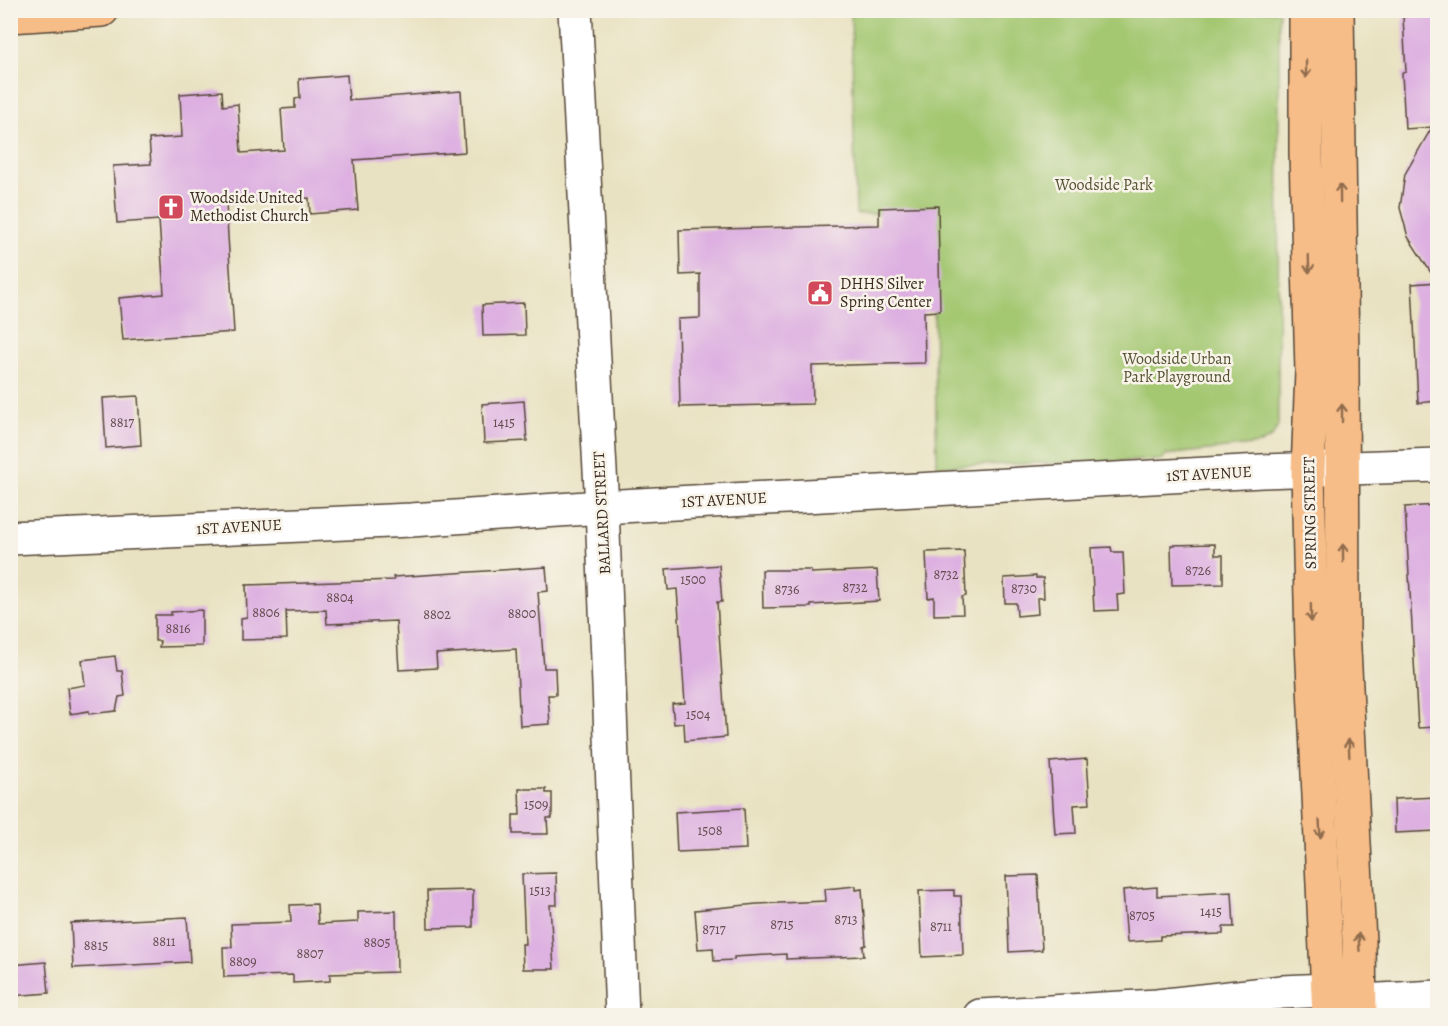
<svg xmlns="http://www.w3.org/2000/svg" width="1448" height="1026" font-family="Alegreya,serif">
	<style>
		.green { fill: #a4c872; stroke: #707948; stroke-width: 1.5 }
		.building { fill: #ddb0e1 }
		.lines { fill: none; stroke-linecap: round; stroke-linejoin: round }
		.minor-casing { stroke: #554637; stroke-width: 36 }
		.major-casing { stroke: #554637; stroke-width: 36 }
		.minor { stroke: #fff; stroke-width: 33 }
		.major { stroke: #f7bd88; stroke-width: 33 }
		.oneway { stroke: #906c4e }
		.labels { text-anchor: middle; dominant-baseline: central; stroke-width: 5; stroke-linejoin: round; paint-order: stroke }
		.number-label { font-size: 14px; fill: #644c4f }
		.park-label { font-size: 16px; fill: #555233; stroke: #f7f3e8 }
		.poi-label { font-size: 16px; fill: #3b2a1e; stroke: #f7f3e8; text-anchor: start }
		.street-label { font-size: 16px; fill: #3b2a1e; stroke: #f7f3e8 }
	</style>
	<rect width="100%" height="100%" fill="#f7f3e8"/>
	<filter id="ink" filterUnits="userSpaceOnUse"><feTurbulence type="fractalNoise" baseFrequency=".0167" numOctaves="2"/><feDisplacementMap in="SourceGraphic" scale="12" xChannelSelector="R" yChannelSelector="G"/><feConvolveMatrix kernelMatrix="1 2 1 2 8 2 1 2 1" color-interpolation-filters="sRGB"/></filter>
	<filter id="wash" filterUnits="userSpaceOnUse"><feTurbulence type="fractalNoise" baseFrequency=".008" numOctaves="4" result="noise"/><feDisplacementMap in="SourceGraphic" scale="24" xChannelSelector="R" yChannelSelector="G"/><feGaussianBlur stdDeviation="1.35" result="paint"/><feColorMatrix in="noise" values="0 0 0 0 0 0 0 0 0 0 0 0 0 0 0 0 0 1.4 0 .05"/><feComposite in="paint" operator="in"/></filter>
	<g filter="url(#wash)">
		<rect width="100%" height="100%" fill="#e9e2c2"/>
		<polygon class="green" points="851,11 1279,11 1278,426 1272,437 1260,444 1166,455 1162,460 937,466 932,213 856,214"/>
		<g id="blocks">
			<g class="building">
				<polygon points="1409,10 1437,10 1437,338 1434,338 1437,401 1418,403 1412,284 1437,282 1408,237 1400,208 1405,174 1432,127 1405,129 1402,73 1406,72 1403,17 1410,16"/>
				<polygon points="347,75 349,100 461,91 465,152 354,160 358,210 310,214 309,198 226,204 234,332 123,340 119,298 164,294 159,220 117,223 113,166 151,164 149,139 182,137 180,94 222,91 223,106 238,104 241,153 284,150 281,109 295,108 295,99 300,98 299,79"/>
				<polygon points="938,206 940,311 924,312 925,363 812,366 813,404 680,407 678,319 700,318 700,274 680,275 679,230 879,225 879,208"/>
				<polygon points="524,303 525,335 483,336 482,305"/>
				<polygon points="138,396 141,445 106,448 103,398"/>
				<polygon points="524,401 527,441 484,443 482,404"/>
				<polygon points="1437,505 1437,727 1418,728 1405,507"/>
				<polygon points="1215,544 1215,555 1223,555 1223,584 1172,585 1171,545"/>
				<polygon points="1111,547 1112,552 1123,552 1125,594 1117,595 1118,610 1094,611 1091,548"/>
				<polygon points="964,551 966,596 962,597 963,614 934,615 934,597 928,598 926,552"/>
				<polygon points="719,565 722,602 717,602 726,737 685,741 684,723 674,724 672,704 685,703 677,589 668,590 666,569"/>
				<polygon points="546,567 548,591 538,592 544,668 555,668 556,695 548,695 550,724 520,726 516,649 436,654 437,668 399,670 396,621 327,624 326,610 286,611 287,639 241,640 241,618 247,617 246,585 394,580 393,577"/>
				<polygon points="762,570 811,570 811,573 877,570 879,601 811,605 811,607 763,608"/>
				<polygon points="1036,576 1036,578 1043,578 1044,598 1037,598 1038,614 1017,616 1016,603 1005,603 1004,578"/>
				<polygon points="202,610 202,646 159,647 160,641 155,641 155,615 171,615 171,612"/>
				<polygon points="115,656 117,671 122,671 125,696 119,697 116,711 89,714 89,711 70,714 67,688 85,685 82,660"/>
				<polygon points="1087,759 1090,804 1074,805 1076,833 1055,834 1050,762"/>
				<polygon points="519,789 546,789 546,793 552,793 552,818 547,818 548,834 513,834 513,815 520,815"/>
				<polygon points="1437,797 1437,831 1395,833 1394,799"/>
				<polygon points="744,808 746,849 677,852 675,812"/>
				<polygon points="556,873 557,905 550,905 554,969 523,969 522,944 525,944 522,874"/>
				<polygon points="1038,875 1042,950 1009,952 1006,876"/>
				<polygon points="856,886 856,890 862,889 866,945 863,946 864,956 786,959 786,954 734,957 734,960 714,961 713,948 698,949 695,910 757,904 826,901 825,889"/>
				<polygon points="1157,887 1157,896 1232,892 1234,927 1223,927 1223,934 1160,936 1160,940 1127,942 1123,890"/>
				<polygon points="473,890 473,927 428,928 427,891"/>
				<polygon points="954,890 954,896 961,896 963,955 922,957 919,891"/>
				<polygon points="317,904 318,924 358,922 358,912 396,911 397,972 330,974 330,981 293,983 293,975 224,977 223,947 232,947 231,924 291,922 290,905"/>
				<polygon points="187,917 190,962 73,968 71,923"/>
				<polygon points="46,962 49,993 10,996 10,965"/>
			</g>
		</g>
	</g>
	<g filter="url(#ink)">
		<use href="#blocks" fill-opacity="0" stroke="#554637" stroke-width="1.5"/>
		<g class="lines">
			<defs>
				<g id="minor">
					<polyline points="575,10 602,507 622,1016"/>
					<polyline points="10,538 411,520 602,507 1262,471 1438,465"/>
					<polyline points="1335,1011 1360,1001 1438,997"/>
					<polyline points="980,1016 1157,1006 1282,992 1328,990 1356,999"/>
				</g>
				<g id="major">
					<polyline points="1306,10 1306,153 1312,372 1308,471 1312,642 1329,1016"/>
					<polyline points="1337,10 1342,356 1343,629 1359,941 1360,1016"/>
					<polyline points="10,16 102,10"/>
				</g>
			</defs>
			<use href="#minor" class="minor-casing"/>
			<use href="#major" class="major-casing"/>
			<use href="#minor" class="minor"/>
			<use href="#major" class="major"/>
		</g>
		<defs><path id="oneway-shaft" d="M-6 0H5M1.5-3L5.5 0L1.5 3" fill="none" stroke-width="1.6" stroke-linecap="round" stroke-linejoin="round" transform="scale(1.5)"/></defs>
		<g class="oneway">
			<use href="#oneway-shaft" transform="translate(1306 69) rotate(90)"/>
			<use href="#oneway-shaft" transform="translate(1340 193) rotate(-91)"/>
			<use href="#oneway-shaft" transform="translate(1309 264) rotate(88)"/>
			<use href="#oneway-shaft" transform="translate(1342 413) rotate(-90)"/>
			<use href="#oneway-shaft" transform="translate(1343 553) rotate(-91)"/>
			<use href="#oneway-shaft" transform="translate(1311 613) rotate(89)"/>
			<use href="#oneway-shaft" transform="translate(1349 748) rotate(-92)"/>
			<use href="#oneway-shaft" transform="translate(1320 829) rotate(87)"/>
			<use href="#oneway-shaft" transform="translate(1359 942) rotate(-93)"/>
		</g>
	</g>
	<defs>
		<symbol id="church-square" viewBox="-11 -11 22 22"><rect x="-9" y="-9" width="18" height="18" rx="4" fill="#d1495b" stroke="#f7f3e8"/><path d="M-1.2-6h2.4v3.5h3.3v2.4h-3.3V6h-2.4V-.1h-3.3v-2.4h3.3Z" fill="#fff"/></symbol>
		<symbol id="civic-square" viewBox="-11 -11 22 22"><rect x="-9" y="-9" width="18" height="18" rx="4" fill="#d1495b" stroke="#f7f3e8"/><path d="M-.6-6.5H3V-4.5H.6V-3L4-1V1h2V6H-6V1h2V-1L-.6-3ZM-1.2 2.5V6h2.4V2.5Z" fill="#fff"/></symbol>
	</defs>
	<g fill-rule="evenodd">
		<use href="#church-square" x="156" y="192" width="30" height="30"/>
		<use href="#civic-square" x="805" y="278" width="30" height="30"/>
	</g>
	<g class="labels">
		<g class="number-label">
			<text x="122" y="422">8817</text>
			<text x="504" y="422">1415</text>
			<text x="1198" y="570">8726</text>
			<text x="946" y="574">8732</text>
			<text x="693" y="579">1500</text>
			<text x="855" y="587">8732</text>
			<text x="1024" y="588">8730</text>
			<text x="787" y="589">8736</text>
			<text x="340" y="597">8804</text>
			<text x="266" y="612">8806</text>
			<text x="522" y="613">8800</text>
			<text x="437" y="614">8802</text>
			<text x="178" y="628">8816</text>
			<text x="698" y="714">1504</text>
			<text x="536" y="804">1509</text>
			<text x="710" y="830">1508</text>
			<text x="540" y="890">1513</text>
			<text x="1211" y="911">1415</text>
			<text x="1142" y="915">8705</text>
			<text x="846" y="919">8713</text>
			<text x="782" y="924">8715</text>
			<text x="941" y="926">8711</text>
			<text x="714" y="929">8717</text>
			<text x="164" y="941">8811</text>
			<text x="377" y="942">8805</text>
			<text x="96" y="945">8815</text>
			<text x="310" y="953">8807</text>
			<text x="243" y="961">8809</text>
		</g>
		<g class="park-label">
			<text x="1104" y="185">Woodside Park</text>
			<text x="1177" y="359">Woodside Urban<tspan x="1177" dy="18">Park Playground</tspan></text>
		</g>
		<g class="poi-label">
			<text x="190" y="198">Woodside United<tspan x="190" dy="18">Methodist Church</tspan></text>
			<text x="840" y="284">DHHS Silver<tspan x="840" dy="18">Spring Center</tspan></text>
		</g>
		<g class="street-label">
			<text transform="translate(1209 474) rotate(-3)">1ST AVENUE</text>
			<text transform="translate(724 500) rotate(-3)">1ST AVENUE</text>
			<text transform="translate(602 513) rotate(-93)">BALLARD STREET</text>
			<text transform="translate(1310 513) rotate(-91)">SPRING STREET</text>
			<text transform="translate(239 527) rotate(-3)">1ST AVENUE</text>
		</g>
	</g>
	<rect width="1448" height="1026" fill="none" stroke="#f7f3e8" stroke-width="36"/>
</svg>
